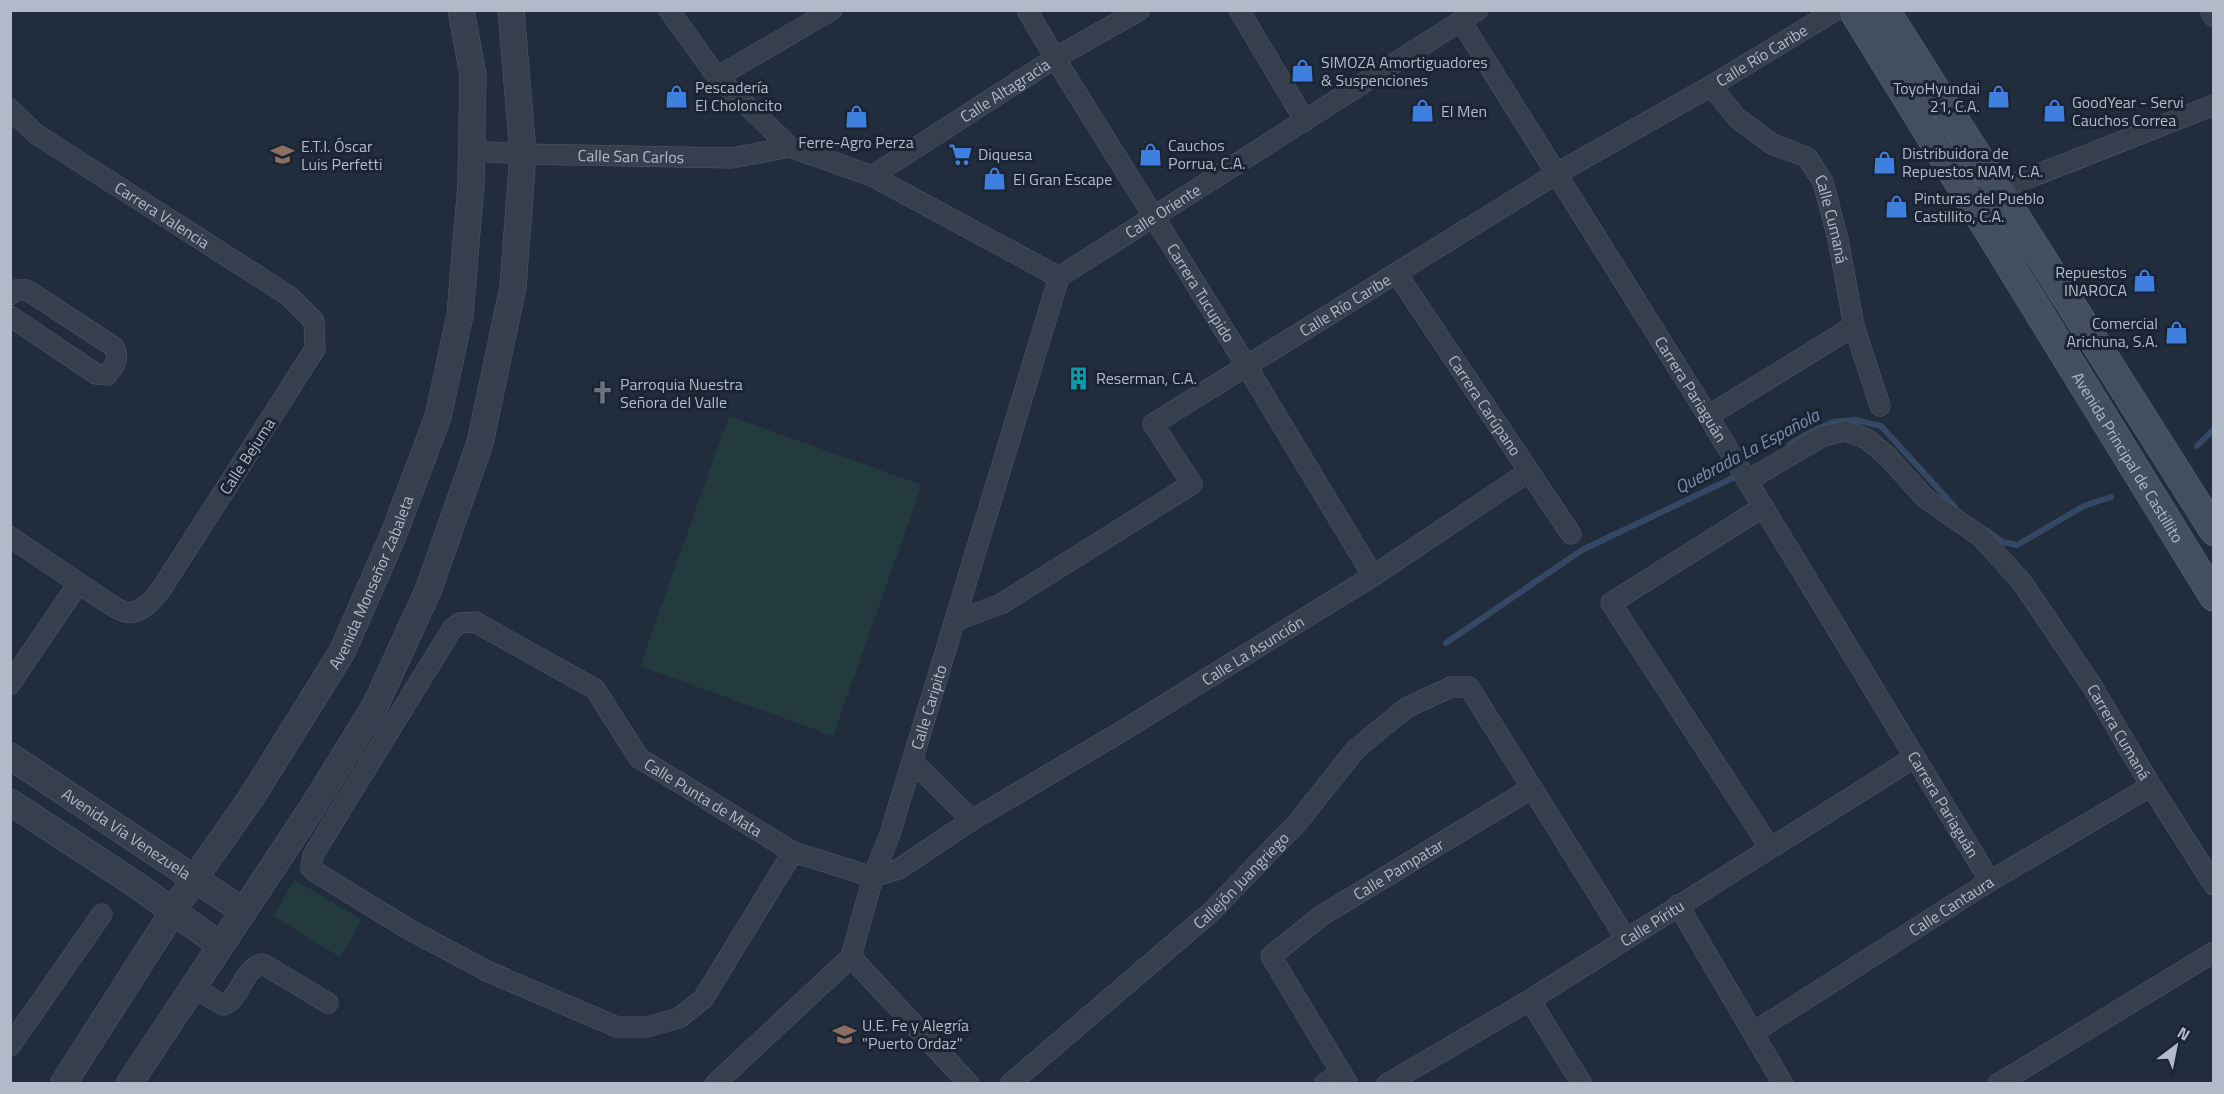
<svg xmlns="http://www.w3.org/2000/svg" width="2224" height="1094" font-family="'Titillium Web',sans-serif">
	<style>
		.green { fill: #233b3e }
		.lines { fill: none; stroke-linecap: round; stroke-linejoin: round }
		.stream { stroke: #344865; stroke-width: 6 }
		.minor-casing { stroke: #515a68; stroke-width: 21 }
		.tertiary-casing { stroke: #515a68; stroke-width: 27 }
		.secondary-casing { stroke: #515a68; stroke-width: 30 }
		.minor { stroke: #353f4d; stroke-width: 20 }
		.tertiary { stroke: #353f4d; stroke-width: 26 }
		.secondary { stroke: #434e60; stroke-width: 28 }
		.labels { text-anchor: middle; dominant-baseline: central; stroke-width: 6; stroke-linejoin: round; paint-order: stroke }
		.street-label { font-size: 16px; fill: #b1bac9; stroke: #1b2432 }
		.poi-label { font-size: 16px; fill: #b1bac9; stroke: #1b2432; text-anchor: start }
		.water-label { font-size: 18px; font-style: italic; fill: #778fb2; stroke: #1b2432 }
	</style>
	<rect width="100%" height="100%" fill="#212d3d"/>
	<g class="green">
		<polygon points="729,416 922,485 833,736 640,666"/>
		<polygon points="295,880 362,920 340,957 273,916"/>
	</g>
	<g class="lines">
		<g class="stream">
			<polyline points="1789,445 1807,434 1833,422 1855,420 1881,426 1955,507"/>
			<polyline points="2197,446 2214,429"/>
			<polyline points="1987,531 2003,542 2017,545 2084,506 2111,497"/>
			<polyline points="1446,643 1582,550 1739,475"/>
		</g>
		<defs>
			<g id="minor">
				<polyline points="669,10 717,77 790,147 872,176 1059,277"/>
				<path id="s1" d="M1027,10L1055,58L1246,365L1373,576"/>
				<polyline points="1239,10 1305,121"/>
				<polyline points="2210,10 2214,17"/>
				<path id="s2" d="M1461,21L1708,416L1990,881"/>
				<polyline points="717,77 832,10"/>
				<path id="s3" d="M1711,86L1737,118L1772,144L1807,157L1823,182L1838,239L1854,326L1880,406"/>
				<path id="s4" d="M10,109L36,134L289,296L314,321L315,349L162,588C154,599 141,615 125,612C121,611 115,607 111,605L10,537"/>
				<path id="s5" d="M471,151L523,154L732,158L790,147"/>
				<path id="s6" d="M872,176L1055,58L1140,10"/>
				<polyline points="1970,201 2214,105"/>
				<path id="s7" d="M1397,274L1571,534"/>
				<path id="s8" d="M1059,277L1478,10"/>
				<path d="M10,295L15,290H27L114,347C120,359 115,365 107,375L96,374L10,316"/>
				<polyline points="1708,416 1854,326"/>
				<path id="s9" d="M1747,481L1823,436L1846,431L1867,439L1887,456L1925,498L1980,536L2021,581L2092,686L2151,786L2214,885"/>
				<polyline points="1763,507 1611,603 1770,848"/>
				<path id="s10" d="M955,621L1001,604L1192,484L1153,424L1556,174L1711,86L1836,10"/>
				<polyline points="10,684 78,584"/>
				<polyline points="912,761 972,820"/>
				<path id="s11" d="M793,852L703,999L679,1018L647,1027H617L489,972L410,930L317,873L311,868L313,855L452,629L460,623L475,622L595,689L639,758L793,852L873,877L899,869L972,820L1124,730L1373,576L1528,472"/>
				<polyline points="1678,905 1783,1084"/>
				<polyline points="851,957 969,1084"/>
				<path d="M192,987L223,1005C242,999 242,967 263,964L328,1003"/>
				<polyline points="1530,1000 1582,1084"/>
				<path id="s12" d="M1754,1032L1990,881L2151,786"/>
				<polyline points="10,1046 102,914"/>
				<path id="s13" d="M715,1084L851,957L873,877L890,834L1059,277"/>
				<path id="s14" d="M1010,1084L1211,912L1297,823L1356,749L1406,708L1451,687H1469L1626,939"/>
				<polyline points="1324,1084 1341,1073"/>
				<path id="s15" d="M1348,1084L1271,956L1321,916L1532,788"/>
				<path id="s16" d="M1387,1084L1530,1000L1915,757"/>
				<polyline points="1998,1084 2214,952"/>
			</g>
			<g id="tertiary">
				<path id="s17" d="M10,756L243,911"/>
				<polyline points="10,802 135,884 220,945"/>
				<path id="s18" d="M63,1084L194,879L251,798L342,652L393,536L438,417L460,315L471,184L473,75L461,10"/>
				<polyline points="129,1084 312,808 375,706 428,591 480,443 513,287 523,154 511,10"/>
			</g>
			<g id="secondary">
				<path id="s19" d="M1853,10L2214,597"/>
				<polyline points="1885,10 2214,531"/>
			</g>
		</defs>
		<use href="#minor" class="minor-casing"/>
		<use href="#tertiary" class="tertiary-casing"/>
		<use href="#secondary" class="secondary-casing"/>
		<use href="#minor" class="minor"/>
		<use href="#tertiary" class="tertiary"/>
		<use href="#secondary" class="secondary"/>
	</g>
	<defs>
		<symbol id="shop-bare" viewBox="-9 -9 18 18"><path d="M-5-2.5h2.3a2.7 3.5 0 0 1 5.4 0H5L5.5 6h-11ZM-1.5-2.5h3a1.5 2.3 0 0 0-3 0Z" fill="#3f7fe0" stroke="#1b2432" stroke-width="2.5" paint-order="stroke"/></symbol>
		<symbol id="supermarket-bare" viewBox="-9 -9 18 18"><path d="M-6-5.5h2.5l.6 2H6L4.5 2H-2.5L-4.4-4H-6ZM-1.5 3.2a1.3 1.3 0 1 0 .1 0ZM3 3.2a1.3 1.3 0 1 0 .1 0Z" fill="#3f7fe0" stroke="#1b2432" stroke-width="2.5" paint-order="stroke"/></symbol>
		<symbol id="school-bare" viewBox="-9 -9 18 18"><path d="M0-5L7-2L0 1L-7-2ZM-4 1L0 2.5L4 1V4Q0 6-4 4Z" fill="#8d6e63" stroke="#1b2432" stroke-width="2.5" paint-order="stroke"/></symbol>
		<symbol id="building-bare" viewBox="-9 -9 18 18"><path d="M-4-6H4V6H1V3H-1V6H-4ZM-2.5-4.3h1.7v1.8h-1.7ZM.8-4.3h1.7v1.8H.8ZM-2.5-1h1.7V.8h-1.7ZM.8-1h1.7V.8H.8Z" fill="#0f9aa8" stroke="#1b2432" stroke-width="2.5" paint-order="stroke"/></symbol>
		<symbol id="church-bare" viewBox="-9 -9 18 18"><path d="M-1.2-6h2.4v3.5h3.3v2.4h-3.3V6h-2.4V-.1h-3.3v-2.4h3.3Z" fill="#6b7280" stroke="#1b2432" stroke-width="2.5" paint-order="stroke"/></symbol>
	</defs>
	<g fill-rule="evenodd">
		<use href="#shop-bare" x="1286" y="54" width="33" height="33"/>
		<use href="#shop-bare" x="660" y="80" width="33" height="33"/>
		<use href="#shop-bare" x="1982" y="80" width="33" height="33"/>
		<use href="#shop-bare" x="1406" y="94" width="33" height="33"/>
		<use href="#shop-bare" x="2038" y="94" width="33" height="33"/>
		<use href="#shop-bare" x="840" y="100" width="33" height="33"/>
		<use href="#supermarket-bare" x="944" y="138" width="33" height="33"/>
		<use href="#shop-bare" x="1134" y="138" width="33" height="33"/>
		<use href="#school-bare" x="266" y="138" width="33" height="33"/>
		<use href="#shop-bare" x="1868" y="146" width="33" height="33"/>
		<use href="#shop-bare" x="978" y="162" width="33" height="33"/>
		<use href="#shop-bare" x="1880" y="190" width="33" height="33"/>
		<use href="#shop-bare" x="2128" y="264" width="33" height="33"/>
		<use href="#shop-bare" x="2160" y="316" width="33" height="33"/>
		<use href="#building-bare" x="1062" y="362" width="33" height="33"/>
		<use href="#church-bare" x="586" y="376" width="33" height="33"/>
		<use href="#school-bare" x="828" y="1018" width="33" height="33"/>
	</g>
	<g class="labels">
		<g class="street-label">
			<text stroke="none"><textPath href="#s10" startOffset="1058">Calle Río Caribe</textPath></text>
			<text stroke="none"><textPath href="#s6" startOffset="158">Calle Altagracia</textPath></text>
			<text stroke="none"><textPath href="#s5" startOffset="160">Calle San Carlos</textPath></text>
			<text stroke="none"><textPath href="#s8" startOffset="123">Calle Oriente</textPath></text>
			<text stroke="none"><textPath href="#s4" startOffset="186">Carrera Valencia</textPath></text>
			<text stroke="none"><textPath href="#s3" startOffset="190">Calle Cumaná</textPath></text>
			<text stroke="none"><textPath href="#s1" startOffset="332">Carrera Tucupido</textPath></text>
			<text stroke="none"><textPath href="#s10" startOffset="572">Calle Río Caribe</textPath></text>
			<text stroke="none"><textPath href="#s2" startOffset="434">Carrera Pariaguán</textPath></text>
			<text stroke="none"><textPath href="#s7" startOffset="158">Carrera Carúpano</textPath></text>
			<text transform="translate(247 456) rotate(-57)">Calle Bejuma</text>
			<text stroke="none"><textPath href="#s19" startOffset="525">Avenida Principal de Castillito</textPath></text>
			<text stroke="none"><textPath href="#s18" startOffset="590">Avenida Monseñor Zabaleta</textPath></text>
			<text stroke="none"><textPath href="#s11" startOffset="1842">Calle La Asunción</textPath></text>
			<text stroke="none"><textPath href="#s13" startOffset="448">Calle Caripito</textPath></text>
			<text stroke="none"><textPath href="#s9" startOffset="525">Carrera Cumaná</textPath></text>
			<text stroke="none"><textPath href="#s11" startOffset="1210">Calle Punta de Mata</textPath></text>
			<text stroke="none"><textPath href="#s2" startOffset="920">Carrera Pariaguán</textPath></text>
			<text stroke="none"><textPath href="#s17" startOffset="140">Avenida Vía Venezuela</textPath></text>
			<text stroke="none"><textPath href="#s15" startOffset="304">Calle Pampatar</textPath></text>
			<text stroke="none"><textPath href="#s14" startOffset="308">Callejón Juangriego</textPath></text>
			<text stroke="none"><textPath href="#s12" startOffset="234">Calle Cantaura</textPath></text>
			<text stroke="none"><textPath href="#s16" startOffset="310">Calle Píritu</textPath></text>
		</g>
		<g class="poi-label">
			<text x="1321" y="62">SIMOZA Amortiguadores<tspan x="1321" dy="18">&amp; Suspenciones</tspan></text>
			<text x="695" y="87">Pescadería<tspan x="695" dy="18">El Choloncito</tspan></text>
			<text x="1980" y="88" text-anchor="end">ToyoHyundai<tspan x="1980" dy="18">21, C.A.</tspan></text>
			<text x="2072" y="102">GoodYear - Servi<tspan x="2072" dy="18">Cauchos Correa</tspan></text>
			<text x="1441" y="111">El Men</text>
			<text x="856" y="142" text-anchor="middle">Ferre-Agro Perza</text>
			<text x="1168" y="145">Cauchos<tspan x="1168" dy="18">Porrua, C.A.</tspan></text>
			<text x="301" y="146">E.T.I. Óscar<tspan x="301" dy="18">Luis Perfetti</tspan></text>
			<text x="1902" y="153">Distribuidora de<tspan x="1902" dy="18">Repuestos NAM, C.A.</tspan></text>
			<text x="978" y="154">Diquesa</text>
			<text x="1013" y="179">El Gran Escape</text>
			<text x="1914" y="198">Pinturas del Pueblo<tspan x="1914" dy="18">Castillito, C.A.</tspan></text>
			<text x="2127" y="272" text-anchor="end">Repuestos<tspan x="2127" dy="18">INAROCA</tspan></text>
			<text x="2158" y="323" text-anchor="end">Comercial<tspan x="2158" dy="18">Arichuna, S.A.</tspan></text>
			<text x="1096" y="378">Reserman, C.A.</text>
			<text x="620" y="384">Parroquia Nuestra<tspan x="620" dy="18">Señora del Valle</tspan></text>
			<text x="862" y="1025">U.E. Fe y Alegría<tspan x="862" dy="18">"Puerto Ordaz"</tspan></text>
		</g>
		<g class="water-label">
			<text transform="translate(1747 451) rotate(-28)">Quebrada La Española</text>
		</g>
	</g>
	<rect width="2224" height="1094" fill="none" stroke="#b1bac9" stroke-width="24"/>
	<g transform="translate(2176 1046) rotate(32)" stroke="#1b2432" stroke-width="4.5" paint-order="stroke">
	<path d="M0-4.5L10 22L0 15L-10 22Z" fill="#b1bac9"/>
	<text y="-9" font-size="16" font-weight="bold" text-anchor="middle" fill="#b1bac9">N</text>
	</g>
</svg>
